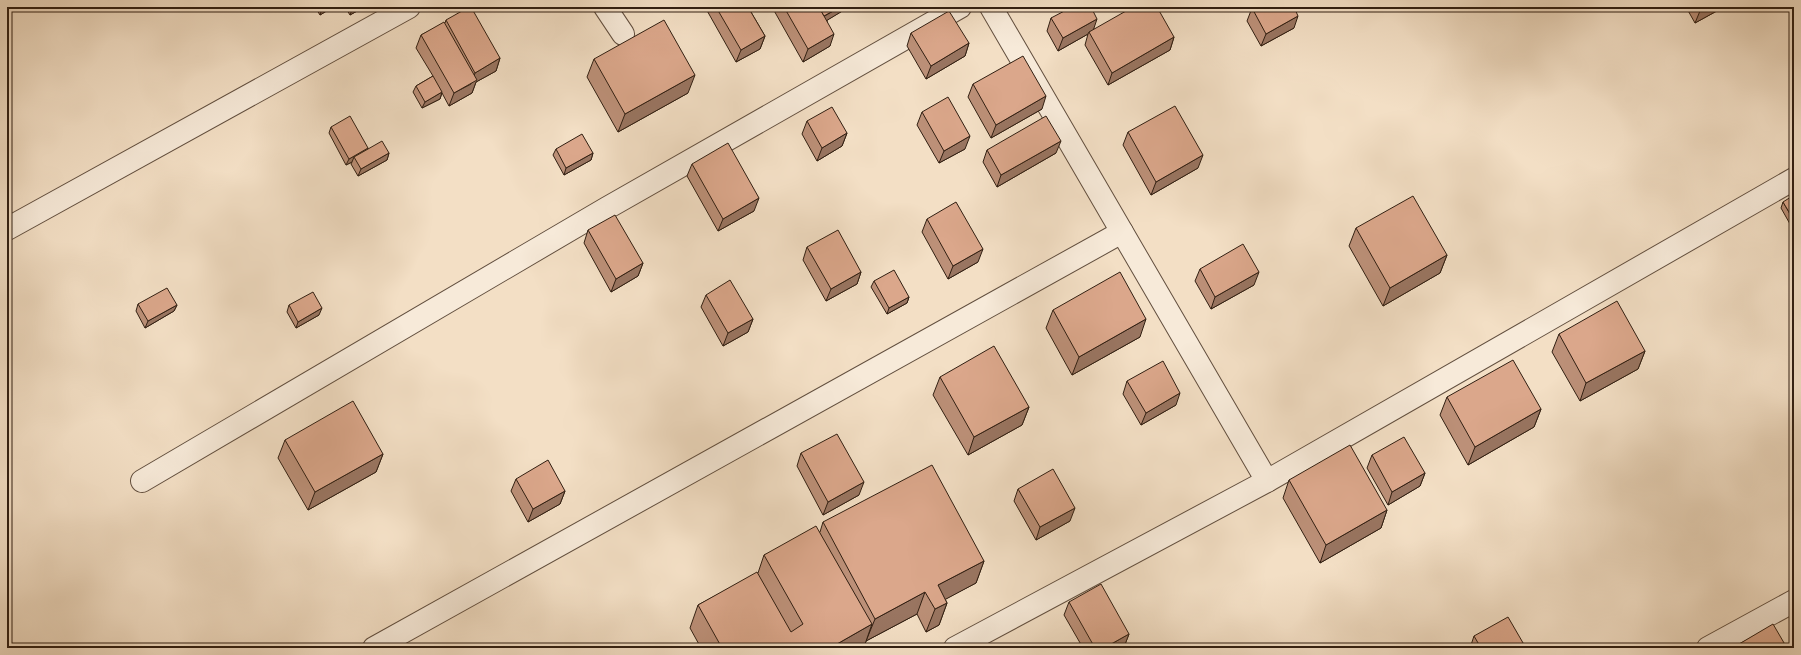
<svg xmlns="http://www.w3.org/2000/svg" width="1801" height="655" font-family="'IM FELL French Canon',serif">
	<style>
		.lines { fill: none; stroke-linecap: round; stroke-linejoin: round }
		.minor-casing { stroke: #624f3f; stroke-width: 24 }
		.minor { stroke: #f7ead9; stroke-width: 22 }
		.wall { fill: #bc9078; stroke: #311f12 }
		.shaded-wall { fill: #997561; stroke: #311f12 }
		.building { fill: #dba78b; stroke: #311f12 }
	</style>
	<rect width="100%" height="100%" fill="#f3dfc5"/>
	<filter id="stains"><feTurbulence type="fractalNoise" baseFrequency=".005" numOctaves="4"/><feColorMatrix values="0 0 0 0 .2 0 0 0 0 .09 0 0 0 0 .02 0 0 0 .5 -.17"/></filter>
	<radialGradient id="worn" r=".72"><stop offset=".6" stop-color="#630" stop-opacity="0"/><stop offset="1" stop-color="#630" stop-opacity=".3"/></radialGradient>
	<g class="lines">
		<defs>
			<g id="minor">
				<polyline points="605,7 623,34"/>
				<polyline points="991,7 1267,481"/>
				<polyline points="7,229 409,7"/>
				<polyline points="142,481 607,208 960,7"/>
				<polyline points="374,648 1122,232"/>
				<polyline points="955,648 1267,481 1794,179"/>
				<polyline points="1708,648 1794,601"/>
			</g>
		</defs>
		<use href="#minor" class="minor-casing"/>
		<use href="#minor" class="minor"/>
	</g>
	<g class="wall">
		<polygon points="315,7 333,7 320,15"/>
		<polygon points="345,7 364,7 350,15"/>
		<polygon points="705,7 748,7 765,36 760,49 736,62"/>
		<polygon points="772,7 849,7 827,20 830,46 803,62"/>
		<polygon points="1020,7 1029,7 1022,11"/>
		<polygon points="1686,7 1724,7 1695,23"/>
		<polygon points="1252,8 1294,28 1261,46 1247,21"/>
		<polygon points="1051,18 1094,29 1174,37 1170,50 1108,85 1085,45 1088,34 1058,51 1047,31"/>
		<polygon points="446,20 500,58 496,71 476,82 472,93 449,106 442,93 440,99 422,108 413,92 416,86 433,76 416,48 421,35 445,23"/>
		<polygon points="911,33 969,43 965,56 926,79 907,46"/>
		<polygon points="594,59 688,93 618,132 587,77"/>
		<polygon points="973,84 1042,109 991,138 968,97"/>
		<polygon points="922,112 965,149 939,163 917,125"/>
		<polygon points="807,121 847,133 842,146 817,161 802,134"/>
		<polygon points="331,127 368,148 368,149 389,153 387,160 358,176 351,164 352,162 346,165 329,133"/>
		<polygon points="1128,132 1198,168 1151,195 1123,145"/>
		<polygon points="556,149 593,153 591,160 564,175 553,155"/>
		<polygon points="987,150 1056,153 997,187 983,162"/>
		<polygon points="692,164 754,211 718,231 687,176"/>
		<polygon points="1783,202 1794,221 1790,224 1781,208"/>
		<polygon points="927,219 978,262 948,279 922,232"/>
		<polygon points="1356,228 1447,255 1440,273 1383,306 1349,246"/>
		<polygon points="588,230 643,263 638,276 611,292 584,243"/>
		<polygon points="807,247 861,272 857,284 826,301 803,260"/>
		<polygon points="1200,269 1254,285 1211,309 1195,281"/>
		<polygon points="874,281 909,297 907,303 887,314 871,287"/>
		<polygon points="706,295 753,319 748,332 723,346 701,307"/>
		<polygon points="138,304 177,305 174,311 145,328 136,311"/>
		<polygon points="289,305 319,315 296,328 287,312"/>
		<polygon points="1053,310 1140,337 1072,375 1046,328"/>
		<polygon points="1559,334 1645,351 1638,369 1580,401 1552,352"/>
		<polygon points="940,377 1029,407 1022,425 968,455 933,395"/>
		<polygon points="1127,381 1176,405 1141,425 1123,394"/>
		<polygon points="1447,397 1541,409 1534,427 1468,465 1440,415"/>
		<polygon points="285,440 383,454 376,472 308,510 278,458"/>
		<polygon points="801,453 859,495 823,515 797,466"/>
		<polygon points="1372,455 1425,473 1420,486 1388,505 1367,468"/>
		<polygon points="516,479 565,491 560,504 528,522 511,491"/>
		<polygon points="1289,480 1387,510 1381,528 1320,563 1283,498"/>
		<polygon points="1018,489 1070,521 1036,540 1014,501"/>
		<polygon points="823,522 984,561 976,583 945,599 947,603 939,625 926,632 917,614 866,641 864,647 862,648 701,648 690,628 698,605 758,573 764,555 820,532"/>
		<polygon points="1069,602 1129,634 1124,647 1122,648 1083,648 1064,615"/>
		<polygon points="1474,636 1526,648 1470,648"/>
	</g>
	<g class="shaded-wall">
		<polygon points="324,7 333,7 320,15 322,8"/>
		<polygon points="353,7 364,7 350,15"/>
		<polygon points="840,7 849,7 821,24 823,17"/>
		<polygon points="1023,7 1029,7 1022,11"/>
		<polygon points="1706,7 1724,7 1695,23 1700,11"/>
		<polygon points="1298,16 1294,28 1261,46 1266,34"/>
		<polygon points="1097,19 1093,31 1089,32 1088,34 1058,51 1063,38"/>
		<polygon points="834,34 830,46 803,62 808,49"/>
		<polygon points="765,36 760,49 736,62 741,50"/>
		<polygon points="1174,37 1170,50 1108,85 1112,73"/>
		<polygon points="969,43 965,56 926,79 931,66"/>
		<polygon points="500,58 496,71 476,82 472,93 449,106 454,93 471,84 475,73"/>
		<polygon points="695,75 688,93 618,132 625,114"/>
		<polygon points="442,92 440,99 422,108 425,102"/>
		<polygon points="1046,96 1042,109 991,138 996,125"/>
		<polygon points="847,133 842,146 817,161 822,148"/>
		<polygon points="970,136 965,149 939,163 944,151"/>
		<polygon points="1061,141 1056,153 997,187 1001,175"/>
		<polygon points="368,148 366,154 354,157 352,162 346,165 349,159"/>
		<polygon points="389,153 387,160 358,176 361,169"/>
		<polygon points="593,153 591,160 564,175 566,168"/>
		<polygon points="1203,155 1198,168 1151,195 1156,182"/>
		<polygon points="759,198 754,211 718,231 723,219"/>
		<polygon points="1794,216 1794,221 1790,224 1792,217"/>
		<polygon points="983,249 978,262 948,279 953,266"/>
		<polygon points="1447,255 1440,273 1383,306 1390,288"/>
		<polygon points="643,263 638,276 611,292 616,279"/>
		<polygon points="861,272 857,284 826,301 831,289"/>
		<polygon points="1259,272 1254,285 1211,309 1215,297"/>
		<polygon points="909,297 907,303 887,314 889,308"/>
		<polygon points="177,305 174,311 145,328 148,321"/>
		<polygon points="322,308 319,315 296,328 298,322"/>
		<polygon points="753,319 748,332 723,346 728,333"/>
		<polygon points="1146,319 1140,337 1072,375 1079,357"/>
		<polygon points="1645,351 1638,369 1580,401 1586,383"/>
		<polygon points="1180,393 1176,405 1141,425 1146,413"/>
		<polygon points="1029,407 1022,425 968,455 974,437"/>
		<polygon points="1541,409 1534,427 1468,465 1475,447"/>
		<polygon points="383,454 376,472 308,510 315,492"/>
		<polygon points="1425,473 1420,486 1388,505 1392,492"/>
		<polygon points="864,482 859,495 823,515 828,502"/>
		<polygon points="565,491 560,504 528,522 533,509"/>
		<polygon points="1075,508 1070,521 1036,540 1040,527"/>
		<polygon points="1387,510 1381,528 1320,563 1326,545"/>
		<polygon points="984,561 976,583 933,606 938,585"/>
		<polygon points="925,592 917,614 866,641 875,619"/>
		<polygon points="947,603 939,625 926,632 935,609"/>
		<polygon points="872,624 864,647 862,648 830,648"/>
		<polygon points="1129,634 1124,647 1122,648 1104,648"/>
	</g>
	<g class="building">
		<polygon points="469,7 471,7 500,58 475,73 446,20"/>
		<polygon points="716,7 748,7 765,36 741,50"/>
		<polygon points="784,7 819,7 834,34 808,49"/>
		<polygon points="819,7 840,7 824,16"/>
		<polygon points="1072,7 1091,7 1097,19 1063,38 1051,18"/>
		<polygon points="1133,7 1157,7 1174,37 1112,73 1089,32"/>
		<polygon points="1253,7 1294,7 1298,16 1266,34 1252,8"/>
		<polygon points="1698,7 1706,7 1700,11"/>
		<polygon points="949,11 969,43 931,66 911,33"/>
		<polygon points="664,20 695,75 625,114 594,59"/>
		<polygon points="444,22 477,80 454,93 421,35"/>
		<polygon points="1023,56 1046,96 996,125 973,84"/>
		<polygon points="433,76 442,92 425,102 416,86"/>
		<polygon points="948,97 970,136 944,151 922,112"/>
		<polygon points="1175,106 1203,155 1156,182 1128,132"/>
		<polygon points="832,107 847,133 822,148 807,121"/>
		<polygon points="350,116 368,148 349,159 331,127"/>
		<polygon points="1046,116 1061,141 1001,175 987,150"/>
		<polygon points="582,134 593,153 566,168 556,149"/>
		<polygon points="382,141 389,153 361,169 354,157"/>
		<polygon points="728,143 759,198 723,219 692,164"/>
		<polygon points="1794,195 1794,216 1792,217 1783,202"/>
		<polygon points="1413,196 1447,255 1390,288 1356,228"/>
		<polygon points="956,202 983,249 953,266 927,219"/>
		<polygon points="615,215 643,263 616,279 588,230"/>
		<polygon points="838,230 861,272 831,289 807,247"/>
		<polygon points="1243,244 1259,272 1215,297 1200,269"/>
		<polygon points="894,270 909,297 889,308 874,281"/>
		<polygon points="1120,272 1146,319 1079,357 1053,310"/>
		<polygon points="730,280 753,319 728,333 706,295"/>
		<polygon points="167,288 177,305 148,321 138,304"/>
		<polygon points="313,292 322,308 298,322 289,305"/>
		<polygon points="1617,301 1645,351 1586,383 1559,334"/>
		<polygon points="994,346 1029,407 974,437 940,377"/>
		<polygon points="1513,360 1541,409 1475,447 1447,397"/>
		<polygon points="1163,361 1180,393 1146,413 1127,381"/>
		<polygon points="353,401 383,454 315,492 285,440"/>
		<polygon points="837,434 864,482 828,502 801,453"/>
		<polygon points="1404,437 1425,473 1392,492 1372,455"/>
		<polygon points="1350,445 1387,510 1326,545 1289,480"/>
		<polygon points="548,460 565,491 533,509 516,479"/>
		<polygon points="932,465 984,561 938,585 947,603 935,609 925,592 875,619 823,522"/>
		<polygon points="1053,469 1075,508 1040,527 1018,489"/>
		<polygon points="816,526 872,624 830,648 722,648 698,605 757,572 791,632 803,624 764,555"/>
		<polygon points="1101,584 1129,634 1104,648 1095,648 1069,602"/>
		<polygon points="1508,617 1526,648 1481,648 1474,636"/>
		<polygon points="1773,624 1787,648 1734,648 1734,647"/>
	</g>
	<rect width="1801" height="655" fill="none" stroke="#f3dfc5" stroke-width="24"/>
	<rect x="8" y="8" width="1785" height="639" fill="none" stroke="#311f12" stroke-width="2"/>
	<rect x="12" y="12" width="1777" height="631" fill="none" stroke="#311f12"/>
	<rect width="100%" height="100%" filter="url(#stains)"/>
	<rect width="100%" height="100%" fill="url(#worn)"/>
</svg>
